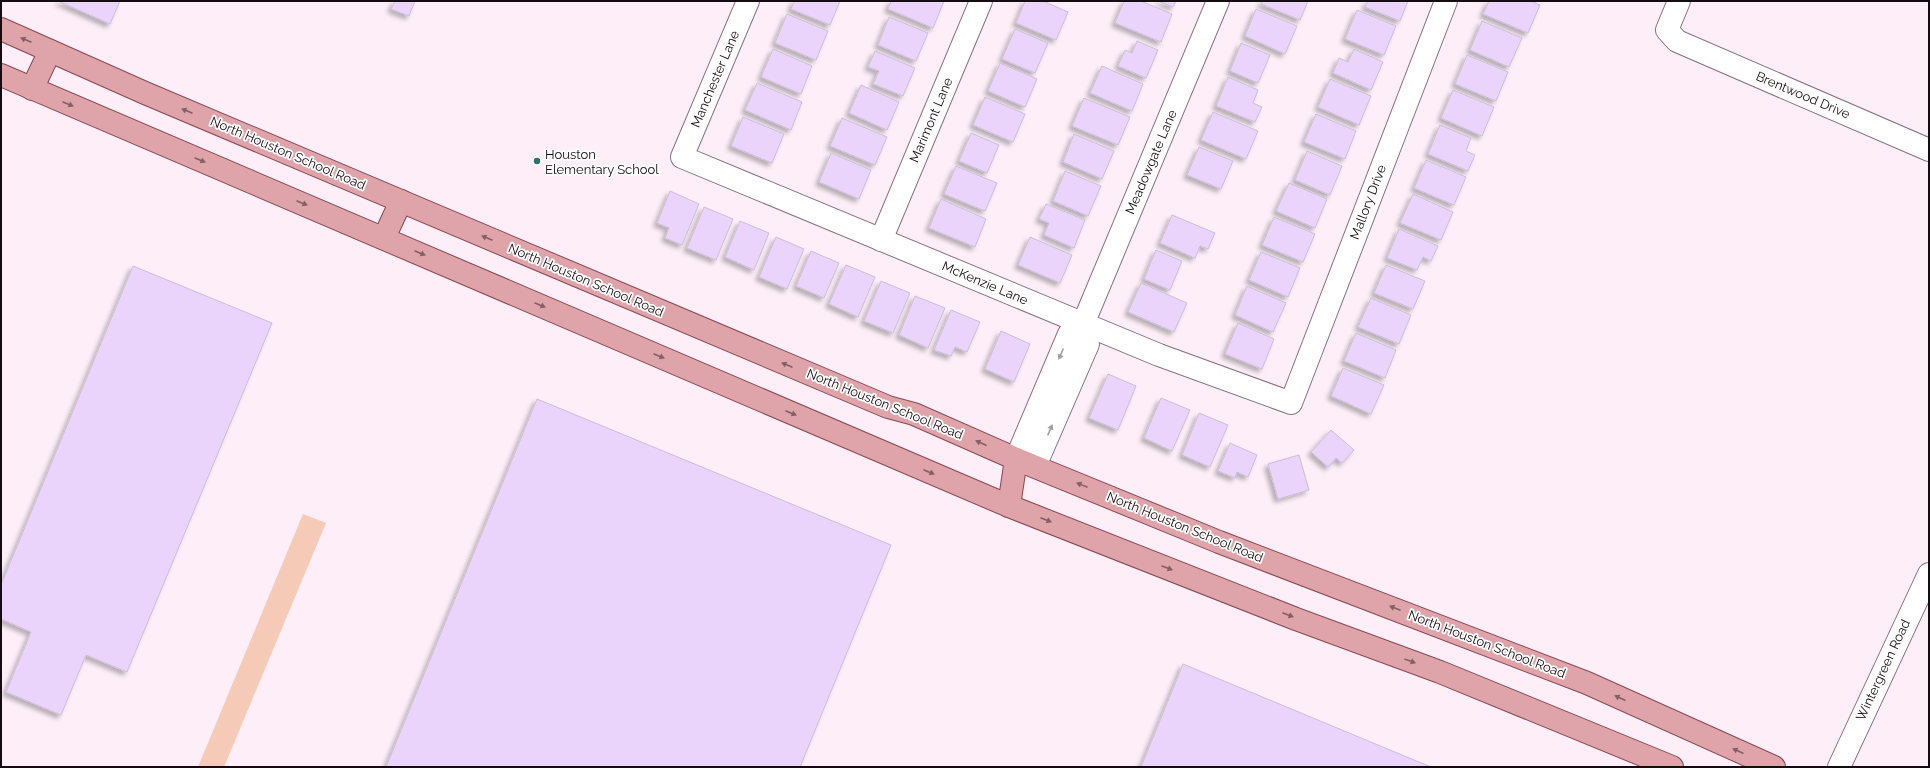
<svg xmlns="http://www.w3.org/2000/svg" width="1930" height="768" font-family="Raleway,sans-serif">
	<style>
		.grass { fill: #f5cab6 }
		.building { fill: #ead4fb; stroke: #cbbed4; filter: url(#shadow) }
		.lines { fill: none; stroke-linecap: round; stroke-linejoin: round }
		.minor-casing { stroke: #87727e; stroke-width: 24 }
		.major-casing { stroke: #8a474f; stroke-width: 24 }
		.minor { stroke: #fff; stroke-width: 22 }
		.major { stroke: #dfa4aa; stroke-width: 22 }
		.oneway { fill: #846065 }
		.oneway2 { fill: #a19e9f }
		.poi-dot { fill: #2c7267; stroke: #fff; stroke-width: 1.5 }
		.labels { text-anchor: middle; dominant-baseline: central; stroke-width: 3.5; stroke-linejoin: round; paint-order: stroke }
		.street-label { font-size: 13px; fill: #140c10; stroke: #fff }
		.poi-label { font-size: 13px; fill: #140c10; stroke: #fff; text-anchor: start }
	</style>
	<defs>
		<filter id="shadow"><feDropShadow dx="-3.5" dy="3.5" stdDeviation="2" flood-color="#0004"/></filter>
	</defs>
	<rect width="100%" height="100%" fill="#fdeef7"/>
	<polygon class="grass" points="303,514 326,523 224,767 198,767"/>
	<g class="building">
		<polygon points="58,1 120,1 110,24"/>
		<polygon points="395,1 415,1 409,16 391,9"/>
		<polygon points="794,1 840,1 830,25 791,9"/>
		<polygon points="891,1 944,1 933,28 888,9"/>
		<polygon points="1025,1 1043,1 1068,12 1056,40 1016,23"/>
		<polygon points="1124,1 1141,1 1172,14 1161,42 1115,23"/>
		<polygon points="1158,1 1176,1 1173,7"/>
		<polygon points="1262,1 1308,1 1300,20 1261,4"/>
		<polygon points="1368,1 1408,1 1400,21 1365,7"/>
		<polygon points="1489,1 1531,1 1540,5 1528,33 1483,14"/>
		<polygon points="1256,9 1297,26 1285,54 1245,36"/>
		<polygon points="1357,10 1396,26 1384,55 1345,39"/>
		<polygon points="787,14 828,31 816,60 775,43"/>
		<polygon points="889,17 928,33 916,61 878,45"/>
		<polygon points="1482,21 1522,38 1509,67 1470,50"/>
		<polygon points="1015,29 1048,43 1035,73 1002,59"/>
		<polygon points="1137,41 1158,50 1146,78 1118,66 1125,50 1132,53"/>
		<polygon points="1241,43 1270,55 1258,83 1230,71"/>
		<polygon points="773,49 812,66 801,94 761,77"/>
		<polygon points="1354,49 1383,62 1371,90 1333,73 1339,58 1348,62"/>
		<polygon points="875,51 915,68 903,96 873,84 879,71 868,67"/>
		<polygon points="1467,55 1508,72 1496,101 1455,84"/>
		<polygon points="1000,63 1037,79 1025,107 988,91"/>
		<polygon points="1102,66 1143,84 1132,111 1090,93"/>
		<polygon points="1228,77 1258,90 1253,103 1262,107 1255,122 1216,106"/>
		<polygon points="1330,79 1371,96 1359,125 1318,107"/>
		<polygon points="757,83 802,102 791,130 745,110"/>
		<polygon points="861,85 899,102 887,130 849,113"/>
		<polygon points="1453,90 1494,107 1482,136 1441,118"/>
		<polygon points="985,97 1025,114 1013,142 973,125"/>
		<polygon points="1084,98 1130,117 1118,145 1072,126"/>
		<polygon points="1213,112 1258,131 1246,159 1201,140"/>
		<polygon points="1316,114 1356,131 1345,159 1304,142"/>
		<polygon points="743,117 784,134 772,163 731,146"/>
		<polygon points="842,118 887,137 875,165 830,146"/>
		<polygon points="1440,125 1471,138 1466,151 1475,155 1468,171 1428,154"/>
		<polygon points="971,133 999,145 987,173 959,161"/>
		<polygon points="1074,134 1114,151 1102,179 1063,162"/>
		<polygon points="1199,147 1233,161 1221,189 1187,175"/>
		<polygon points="1307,151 1342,166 1330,195 1295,180"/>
		<polygon points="831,153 871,170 859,199 819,182"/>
		<polygon points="1426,160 1466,177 1454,205 1414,188"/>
		<polygon points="956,166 997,183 985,211 944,194"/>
		<polygon points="1065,171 1101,186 1088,216 1053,201"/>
		<polygon points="1289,183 1327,199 1315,228 1276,211"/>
		<polygon points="670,191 699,204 682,245 665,238 669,228 657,223"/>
		<polygon points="1413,194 1453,212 1441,240 1400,223"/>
		<polygon points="941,199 986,219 975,247 929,228"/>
		<polygon points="1046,204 1085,220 1074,248 1044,235 1049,223 1039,219"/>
		<polygon points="704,207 733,219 716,260 687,248"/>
		<polygon points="1172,215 1215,233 1208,249 1200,246 1195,258 1160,243"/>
		<polygon points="1274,217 1315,234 1303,262 1262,245"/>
		<polygon points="740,221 769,233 754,270 725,257"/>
		<polygon points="1399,229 1438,246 1431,261 1423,257 1417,270 1387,258"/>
		<polygon points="776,237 804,249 787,289 759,277"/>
		<polygon points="1030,237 1072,255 1060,283 1018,265"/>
		<polygon points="1156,250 1182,261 1170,290 1144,279"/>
		<polygon points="811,251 839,263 824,298 796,286"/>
		<polygon points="1261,252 1300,268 1288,297 1249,280"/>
		<polygon points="846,265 875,277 858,317 829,304"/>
		<polygon points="1386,265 1425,281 1413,309 1374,293"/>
		<polygon points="133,266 272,323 127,672 86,655 61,715 6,692 31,632 1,619 1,585"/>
		<polygon points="881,281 910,293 893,333 864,321"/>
		<polygon points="1141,283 1187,303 1174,332 1128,312"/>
		<polygon points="1247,286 1286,303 1273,332 1235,315"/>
		<polygon points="915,296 945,308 928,348 899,335"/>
		<polygon points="1371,298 1411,315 1399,344 1358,327"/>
		<polygon points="951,310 980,322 967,352 955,347 951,356 934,350"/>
		<polygon points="1238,323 1274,339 1262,369 1225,354"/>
		<polygon points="1001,331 1030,344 1014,382 985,369"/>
		<polygon points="1356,333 1396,350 1385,378 1344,361"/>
		<polygon points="1343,368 1384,385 1371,414 1331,396"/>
		<polygon points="1108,374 1136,386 1118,430 1089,418"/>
		<polygon points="1161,398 1190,410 1172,451 1144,438"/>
		<polygon points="537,399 891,545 800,767 386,767"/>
		<polygon points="1199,413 1228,425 1210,467 1182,455"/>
		<polygon points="1331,430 1354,450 1342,463 1336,458 1328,467 1311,452"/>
		<polygon points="1230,443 1257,455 1248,477 1237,472 1235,478 1218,471"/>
		<polygon points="1299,455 1309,490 1278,499 1268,464"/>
		<polygon points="1183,664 1431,767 1141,767"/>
	</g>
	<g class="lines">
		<defs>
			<g id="minor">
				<polyline points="748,1 682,157 1159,355 1291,403 1446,1"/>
				<polyline points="1679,1 1667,30 1677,41 1929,150"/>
				<polyline points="881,240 981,1"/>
				<polyline points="1016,459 1069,334 1083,324 1218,1"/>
				<polyline points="1035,466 1088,344 1083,324"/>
				<polyline points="1839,767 1929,574"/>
			</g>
			<g id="major">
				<polyline points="1,29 145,93 888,407 914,414 1016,459 1219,542 1587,683 1774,767"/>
				<polyline points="1,75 1009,506 1296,619 1440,672 1672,767"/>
				<polyline points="32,89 50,51"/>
				<polyline points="384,238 401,201"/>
				<polyline points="1009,506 1016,459"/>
			</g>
		</defs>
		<use href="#minor" class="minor-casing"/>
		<use href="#major" class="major-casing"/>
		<use href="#minor" class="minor"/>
		<use href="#major" class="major"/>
	</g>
	<defs><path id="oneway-solid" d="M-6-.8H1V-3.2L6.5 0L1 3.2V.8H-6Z"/></defs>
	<g class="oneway">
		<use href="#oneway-solid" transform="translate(26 40) rotate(-157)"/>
		<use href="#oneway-solid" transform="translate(68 104) rotate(23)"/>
		<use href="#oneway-solid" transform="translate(187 111) rotate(-157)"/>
		<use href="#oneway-solid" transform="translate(200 160) rotate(23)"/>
		<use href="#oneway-solid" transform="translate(302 203) rotate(23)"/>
		<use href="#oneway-solid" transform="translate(487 238) rotate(-157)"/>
		<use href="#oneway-solid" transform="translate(420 253) rotate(23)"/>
		<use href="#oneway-solid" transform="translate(540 305) rotate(23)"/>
		<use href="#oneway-solid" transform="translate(659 356) rotate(23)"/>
		<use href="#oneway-solid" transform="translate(787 365) rotate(-157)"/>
		<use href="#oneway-solid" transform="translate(791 413) rotate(23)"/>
		<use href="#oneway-solid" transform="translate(981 443) rotate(-156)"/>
		<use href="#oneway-solid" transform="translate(929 472) rotate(23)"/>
		<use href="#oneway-solid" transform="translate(1082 485) rotate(-158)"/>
		<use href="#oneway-solid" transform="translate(1046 520) rotate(21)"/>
		<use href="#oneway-solid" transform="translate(1167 568) rotate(21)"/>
		<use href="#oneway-solid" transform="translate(1395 608) rotate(-159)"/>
		<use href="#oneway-solid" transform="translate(1288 615) rotate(21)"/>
		<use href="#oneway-solid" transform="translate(1410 661) rotate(20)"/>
		<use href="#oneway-solid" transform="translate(1620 698) rotate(-156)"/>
		<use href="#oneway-solid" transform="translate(1738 751) rotate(-156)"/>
	</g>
	<g class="oneway2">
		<use href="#oneway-solid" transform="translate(1061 354) rotate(113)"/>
		<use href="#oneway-solid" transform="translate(1050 430) rotate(-67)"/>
	</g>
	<circle class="poi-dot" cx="537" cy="161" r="4"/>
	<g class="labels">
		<g class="street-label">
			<text transform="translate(715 79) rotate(-67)">Manchester Lane</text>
			<text transform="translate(1803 95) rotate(23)">Brentwood Drive</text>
			<text transform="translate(931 120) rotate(-67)">Marimont Lane</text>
			<text transform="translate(288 153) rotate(23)">North Houston School Road</text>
			<text transform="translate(1151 162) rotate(-67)">Meadowgate Lane</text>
			<text transform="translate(1368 202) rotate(-69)">Mallory Drive</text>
			<text transform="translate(586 280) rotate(23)">North Houston School Road</text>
			<text transform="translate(985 283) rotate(23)">McKenzie Lane</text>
			<text transform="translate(885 404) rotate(22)">North Houston School Road</text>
			<text transform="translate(1185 527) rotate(22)">North Houston School Road</text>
			<text transform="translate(1487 644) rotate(21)">North Houston School Road</text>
			<text transform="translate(1883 670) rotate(-65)">Wintergreen Road</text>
		</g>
		<g class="poi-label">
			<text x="545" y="154">Houston<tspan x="545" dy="15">Elementary School</tspan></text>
		</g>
	</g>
	<rect width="1930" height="768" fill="none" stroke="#140c10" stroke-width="4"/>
</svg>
